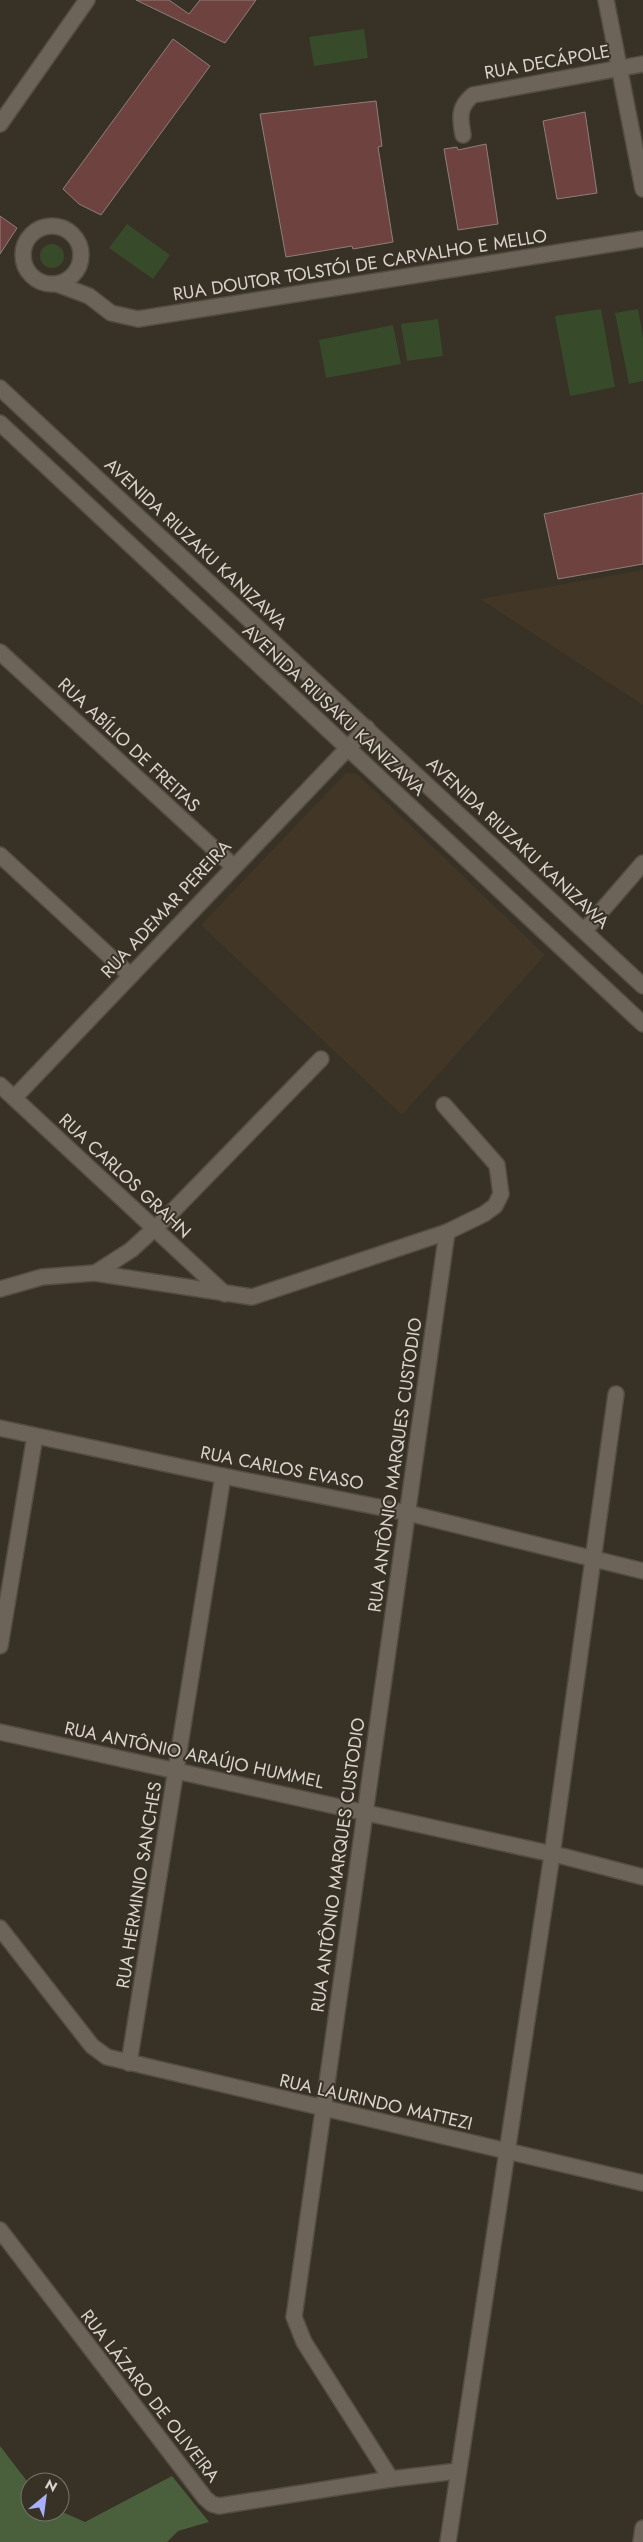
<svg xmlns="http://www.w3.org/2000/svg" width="643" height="2542" font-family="Jost,sans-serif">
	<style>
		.built { fill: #423726 }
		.green { fill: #374a29 }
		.forest { fill: #4a5f3c }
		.building { fill: #6e433f; stroke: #8f7e7b }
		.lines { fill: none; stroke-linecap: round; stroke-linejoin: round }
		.minor-casing { stroke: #544d44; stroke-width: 18 }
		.minor { stroke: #6c6458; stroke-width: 15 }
		.labels { text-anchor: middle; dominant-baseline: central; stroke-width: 4; stroke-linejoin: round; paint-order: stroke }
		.street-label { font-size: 18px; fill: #d8d4cd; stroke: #383126 }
	</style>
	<rect width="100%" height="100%" fill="#383126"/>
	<g class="built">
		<polygon points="643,570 643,705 480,599"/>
		<polygon points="346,773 357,774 545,955 402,1115 201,925"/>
	</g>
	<g class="green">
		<polygon points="364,29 368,58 314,66 309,37"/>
		<polygon points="127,224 170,255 153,279 109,248"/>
		<circle cx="52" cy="256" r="12"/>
		<polygon points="601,309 615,387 570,396 555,316"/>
		<polygon points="638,309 643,337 643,381 629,384 615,313"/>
		<polygon points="438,319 443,356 407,361 401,324"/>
		<polygon points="393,325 401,364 326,378 319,340"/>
	</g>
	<polygon class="forest" points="0,2446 30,2485 30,2512 60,2511 85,2522 172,2476 209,2522 178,2531 167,2542 0,2542"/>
	<g class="building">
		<polygon points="136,0 169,0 189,14 200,0 256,0 225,43"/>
		<polygon points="173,39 210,66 101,215 79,204 63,189"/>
		<polygon points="376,101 382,146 378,147 393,242 353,249 352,246 286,257 260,114"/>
		<polygon points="585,112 597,193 557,199 543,121"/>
		<polygon points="486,144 498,224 458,230 444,149 457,147 458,150"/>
		<polygon points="0,216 17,228 0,254"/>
		<polygon points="643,493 643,564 558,579 544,514"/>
	</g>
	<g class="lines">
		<defs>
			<g id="minor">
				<polyline points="606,0 643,189"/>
				<polyline points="0,124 87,0"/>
				<path d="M463,135C460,118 458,107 473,95L643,64"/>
				<circle cx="52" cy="255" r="29"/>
				<polyline points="57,284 89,296 111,313 138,319 643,239"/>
				<polyline points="0,388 643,986"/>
				<polyline points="0,423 643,1024"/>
				<polyline points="0,652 233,866"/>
				<polyline points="0,855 130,975"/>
				<polyline points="585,930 643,863"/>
				<polyline points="0,1085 225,1294"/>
				<polyline points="14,1098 367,728"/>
				<polyline points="95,1273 131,1250 166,1218 321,1059"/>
				<polyline points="0,1289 42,1277 95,1273 252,1297 447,1232 484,1214 495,1206 501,1194 497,1165 444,1105"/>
				<polyline points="0,1428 223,1476 408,1513 643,1571"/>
				<polyline points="0,1646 35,1436"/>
				<polyline points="0,1732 566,1857 643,1877"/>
				<polyline points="0,1928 92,2046 107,2057 643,2183"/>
				<polyline points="129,2063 223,1476"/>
				<polyline points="0,2230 205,2498 212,2504 219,2506 391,2479 458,2471"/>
				<polyline points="391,2479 304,2342 294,2317 447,1232"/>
				<polyline points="448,2542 552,1855 616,1394"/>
				<polyline points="641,2542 643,2528"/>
			</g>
		</defs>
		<use href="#minor" class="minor-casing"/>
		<use href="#minor" class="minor"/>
	</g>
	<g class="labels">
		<g class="street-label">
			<text transform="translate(547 62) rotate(-10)">RUA DECÁPOLE</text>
			<text transform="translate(360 265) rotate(-9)">RUA DOUTOR TOLSTÓI DE CARVALHO E MELLO</text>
			<text transform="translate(196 544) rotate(43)">AVENIDA RIUZAKU KANIZAWA</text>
			<text transform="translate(334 710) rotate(43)">AVENIDA RIUSAKU KANIZAWA</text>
			<text transform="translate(129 745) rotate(43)">RUA ABÍLIO DE FREITAS</text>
			<text transform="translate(518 843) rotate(43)">AVENIDA RIUZAKU KANIZAWA</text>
			<text transform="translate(166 909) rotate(-47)">RUA ADEMAR PEREIRA</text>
			<text transform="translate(125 1176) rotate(43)">RUA CARLOS GRAHN</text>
			<text transform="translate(395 1465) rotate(-82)">RUA ANTÔNIO MARQUES CUSTODIO</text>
			<text transform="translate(282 1468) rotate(11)">RUA CARLOS EVASO</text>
			<text transform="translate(194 1755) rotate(12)">RUA ANTÔNIO ARAÚJO HUMMEL</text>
			<text transform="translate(338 1865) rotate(-82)">RUA ANTÔNIO MARQUES CUSTODIO</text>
			<text transform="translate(139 1885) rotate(-81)">RUA HERMINIO SANCHES</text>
			<text transform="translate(376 2102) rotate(13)">RUA LAURINDO MATTEZI</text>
			<text transform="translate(150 2396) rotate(52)">RUA LÁZARO DE OLIVEIRA</text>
		</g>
	</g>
	<g transform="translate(45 2497) rotate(29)"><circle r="24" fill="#383126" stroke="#787269"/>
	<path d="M0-4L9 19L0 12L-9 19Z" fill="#a8b0fc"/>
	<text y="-8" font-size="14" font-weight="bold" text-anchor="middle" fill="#d8d4cd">N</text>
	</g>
</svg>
